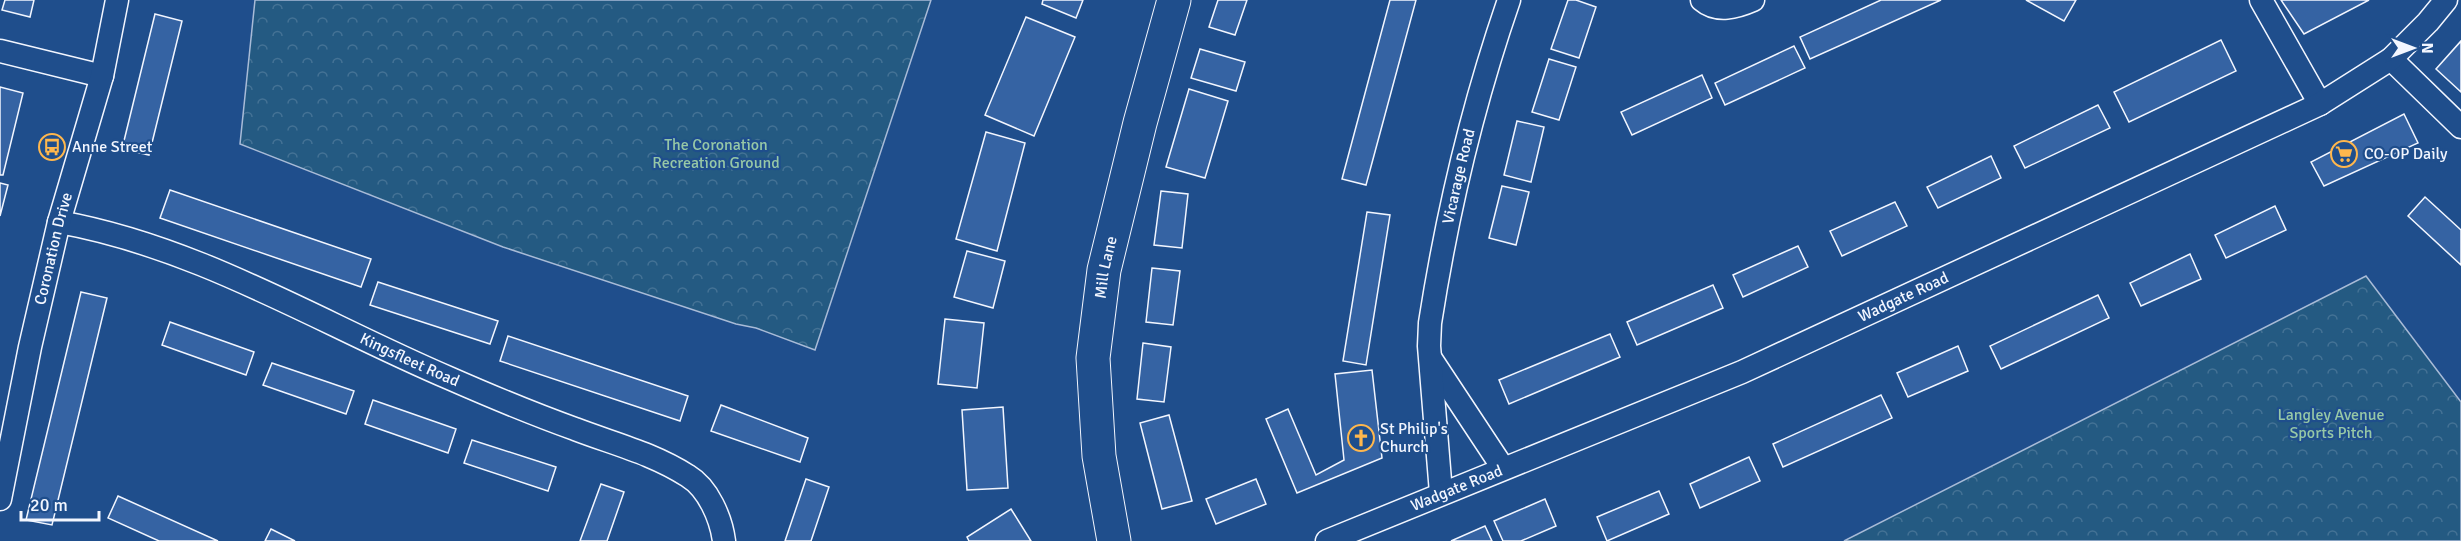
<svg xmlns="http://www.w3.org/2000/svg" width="2461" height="541" font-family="Signika,sans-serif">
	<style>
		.forest { fill: url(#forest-crowns); stroke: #a8bbd7; stroke-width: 1.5 }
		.building { fill: #3563a3; stroke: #f2f6ff; stroke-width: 1.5 }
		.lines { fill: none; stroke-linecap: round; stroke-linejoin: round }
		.street-casing { stroke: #f2f6ff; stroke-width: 25 }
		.secondary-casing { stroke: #f2f6ff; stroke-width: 35 }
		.street { stroke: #1f4e8c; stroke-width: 22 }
		.secondary { stroke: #1f4e8c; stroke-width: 33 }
		.labels { text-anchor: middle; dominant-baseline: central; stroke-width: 4.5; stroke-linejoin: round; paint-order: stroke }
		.park-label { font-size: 16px; fill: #97c8a6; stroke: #1f4e8c }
		.poi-label { font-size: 16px; fill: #f2f6ff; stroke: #1f4e8c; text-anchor: start }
		.street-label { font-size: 16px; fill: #f2f6ff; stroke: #1f4e8c }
	</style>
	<defs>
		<pattern id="forest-crowns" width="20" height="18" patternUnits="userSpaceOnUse" patternTransform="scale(1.5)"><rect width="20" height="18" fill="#245a82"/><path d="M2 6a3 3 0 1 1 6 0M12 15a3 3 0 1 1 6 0" fill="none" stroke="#447295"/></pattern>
	</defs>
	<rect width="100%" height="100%" fill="#1f4e8c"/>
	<g class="forest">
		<polygon points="255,0 931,0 815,350 756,328 736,324 503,247 240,144"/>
		<polygon points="2366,276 2461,402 2461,541 1844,541"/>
	</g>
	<g class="building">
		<polygon points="5,0 34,0 30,17 2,10"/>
		<polygon points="1043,0 1083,0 1076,18 1042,4"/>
		<polygon points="1218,0 1247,0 1235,35 1209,27"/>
		<polygon points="1390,0 1416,0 1366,185 1342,179"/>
		<polygon points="1568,0 1576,0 1596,7 1579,58 1551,49"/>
		<polygon points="1881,0 1941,0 1810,59 1800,37"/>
		<polygon points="2026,0 2076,0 2064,21"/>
		<polygon points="2281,0 2369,0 2304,34"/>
		<polygon points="155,14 182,21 149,155 122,149"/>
		<polygon points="1026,17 1075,37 1034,136 985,115"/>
		<polygon points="2221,40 2236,71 2129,122 2114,92"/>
		<polygon points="2461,41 2461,92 2436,69"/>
		<polygon points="1794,46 1805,68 1725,105 1715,83"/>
		<polygon points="1200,49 1245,62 1236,91 1191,78"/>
		<polygon points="1549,59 1576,67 1559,120 1532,112"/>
		<polygon points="1702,75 1712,98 1632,135 1621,112"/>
		<polygon points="0,87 23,93 3,175 0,175"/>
		<polygon points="1189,89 1228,101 1205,178 1166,167"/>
		<polygon points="2098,105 2110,128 2025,168 2014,146"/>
		<polygon points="2404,114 2418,143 2324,186 2311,162"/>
		<polygon points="1517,121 1544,127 1531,182 1504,175"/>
		<polygon points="986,132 1025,143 997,251 956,239"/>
		<polygon points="1991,156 2001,178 1938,208 1927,187"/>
		<polygon points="0,183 8,185 0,216"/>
		<polygon points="1502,186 1529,192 1516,245 1489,238"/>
		<polygon points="170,190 371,259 361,287 160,218"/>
		<polygon points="1161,191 1188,194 1182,248 1154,245"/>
		<polygon points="2425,197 2461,230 2461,265 2408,216"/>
		<polygon points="1895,202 1907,226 1842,256 1830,231"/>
		<polygon points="2275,206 2286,230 2226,258 2215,235"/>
		<polygon points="1367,212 1390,215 1366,365 1343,361"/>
		<polygon points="1798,246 1808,267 1743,297 1733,275"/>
		<polygon points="967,251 1005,261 993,308 954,297"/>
		<polygon points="2190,254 2201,279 2141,306 2130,283"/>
		<polygon points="1152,268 1180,271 1173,325 1146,322"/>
		<polygon points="378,282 498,321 490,344 370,305"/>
		<polygon points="1713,285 1723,308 1637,345 1627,322"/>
		<polygon points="81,292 107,298 52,525 26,520"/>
		<polygon points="2098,295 2109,318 2001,369 1990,346"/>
		<polygon points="945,319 984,323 977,388 938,384"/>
		<polygon points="170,322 254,352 246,375 162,345"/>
		<polygon points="1610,334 1620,357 1509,404 1499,380"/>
		<polygon points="508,336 688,396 680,421 500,361"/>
		<polygon points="1143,343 1171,347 1164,402 1137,399"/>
		<polygon points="1958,346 1968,371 1908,397 1897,373"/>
		<polygon points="272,363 354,391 346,414 263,385"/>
		<polygon points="1372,370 1382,458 1297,493 1266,419 1288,409 1316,475 1344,460 1335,374"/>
		<polygon points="1881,395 1892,418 1783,467 1773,444"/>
		<polygon points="373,400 456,429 448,453 365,424"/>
		<polygon points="721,405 808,438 800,462 711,431"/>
		<polygon points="1003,407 1008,488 967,490 962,410"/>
		<polygon points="1169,415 1192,501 1162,509 1140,423"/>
		<polygon points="472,440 556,467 548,491 464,463"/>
		<polygon points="1749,457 1760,481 1700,508 1690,484"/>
		<polygon points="806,479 829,487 811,541 785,541"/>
		<polygon points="1256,479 1266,504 1216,524 1206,499"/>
		<polygon points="601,484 624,492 607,541 580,541"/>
		<polygon points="1659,491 1669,514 1607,541 1597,517"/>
		<polygon points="118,496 218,541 159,541 108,518"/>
		<polygon points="1545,499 1556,526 1521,541 1503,541 1494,521"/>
		<polygon points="1011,509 1031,541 969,541 967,537"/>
		<polygon points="1485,526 1492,541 1451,541"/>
		<polygon points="271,529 295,541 265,541"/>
	</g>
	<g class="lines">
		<defs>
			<g id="street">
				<path d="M1702,0C1717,13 1737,7 1753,0"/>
				<polyline points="2261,0 2320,104"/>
				<polyline points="0,51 102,76"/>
				<polyline points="2391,59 2461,127"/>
				<path id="s1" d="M59,222C199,247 320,323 449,378C490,396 533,414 575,429C614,444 652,453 688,476C708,488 721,518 724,541"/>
				<polyline points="1431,359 1503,468"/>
				<path id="s2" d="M1441,493L1429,346L1430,323C1447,214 1473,104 1509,0"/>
				<path id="s3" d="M0,499L30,347L59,222L102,76L117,0"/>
				<path id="s4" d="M1327,541L1742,372L2320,104L2391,59L2428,22L2446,0"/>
			</g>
			<g id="secondary">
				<path id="s5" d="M1114,541L1099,456L1093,358L1104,270L1140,123L1174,0"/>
			</g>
		</defs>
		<use href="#street" class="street-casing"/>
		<use href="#secondary" class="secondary-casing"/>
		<use href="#street" class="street"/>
		<use href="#secondary" class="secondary"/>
	</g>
	<defs>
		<symbol id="bus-ring" viewBox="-11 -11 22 22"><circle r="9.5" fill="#1f4e8c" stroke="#ffb74d" stroke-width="1.5"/><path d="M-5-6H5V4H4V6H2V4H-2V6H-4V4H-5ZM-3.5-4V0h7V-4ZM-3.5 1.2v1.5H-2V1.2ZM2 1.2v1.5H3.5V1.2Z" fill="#ffb74d"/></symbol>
		<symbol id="supermarket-ring" viewBox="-11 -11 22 22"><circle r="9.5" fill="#1f4e8c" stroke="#ffb74d" stroke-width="1.5"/><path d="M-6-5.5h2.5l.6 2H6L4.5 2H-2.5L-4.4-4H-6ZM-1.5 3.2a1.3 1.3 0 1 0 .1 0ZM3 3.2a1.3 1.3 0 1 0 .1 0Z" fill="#ffb74d"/></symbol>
		<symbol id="church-ring" viewBox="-11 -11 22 22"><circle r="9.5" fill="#1f4e8c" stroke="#ffb74d" stroke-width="1.5"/><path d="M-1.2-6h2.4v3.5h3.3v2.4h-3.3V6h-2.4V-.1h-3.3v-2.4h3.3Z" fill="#ffb74d"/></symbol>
	</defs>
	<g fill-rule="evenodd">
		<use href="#bus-ring" x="37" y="132" width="30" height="30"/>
		<use href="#supermarket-ring" x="2329" y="139" width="30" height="30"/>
		<use href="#church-ring" x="1346" y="423" width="30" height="30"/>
	</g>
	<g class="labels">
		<g class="park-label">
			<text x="716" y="145">The Coronation<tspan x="716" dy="18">Recreation Ground</tspan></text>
			<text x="2331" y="415">Langley Avenue<tspan x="2331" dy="18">Sports Pitch</tspan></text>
		</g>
		<g class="poi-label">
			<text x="72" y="147">Anne Street</text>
			<text x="2364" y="154">CO-OP Daily</text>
			<text x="1380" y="429">St Philip's<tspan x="1380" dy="18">Church</tspan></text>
		</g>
		<g class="street-label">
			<text stroke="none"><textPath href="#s2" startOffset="320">Vicarage Road</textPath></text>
			<text stroke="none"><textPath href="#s3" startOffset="256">Coronation Drive</textPath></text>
			<text stroke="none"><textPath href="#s5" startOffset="276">Mill Lane</textPath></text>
			<text stroke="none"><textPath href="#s4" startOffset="626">Wadgate Road</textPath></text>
			<text stroke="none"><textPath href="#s1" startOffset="378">Kingsfleet Road</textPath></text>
			<text stroke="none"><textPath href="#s4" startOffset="140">Wadgate Road</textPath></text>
		</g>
	</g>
	<g transform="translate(2413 48) rotate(90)" stroke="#1f4e8c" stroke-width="4.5" paint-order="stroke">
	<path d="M0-4.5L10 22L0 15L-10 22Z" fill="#f2f6ff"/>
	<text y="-9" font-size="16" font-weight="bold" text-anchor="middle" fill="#f2f6ff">N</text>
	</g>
	<path d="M21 511v9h78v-9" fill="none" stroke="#f2f6ff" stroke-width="3"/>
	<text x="30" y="511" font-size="18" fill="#f2f6ff" stroke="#1f4e8c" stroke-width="4.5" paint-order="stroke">20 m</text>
</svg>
